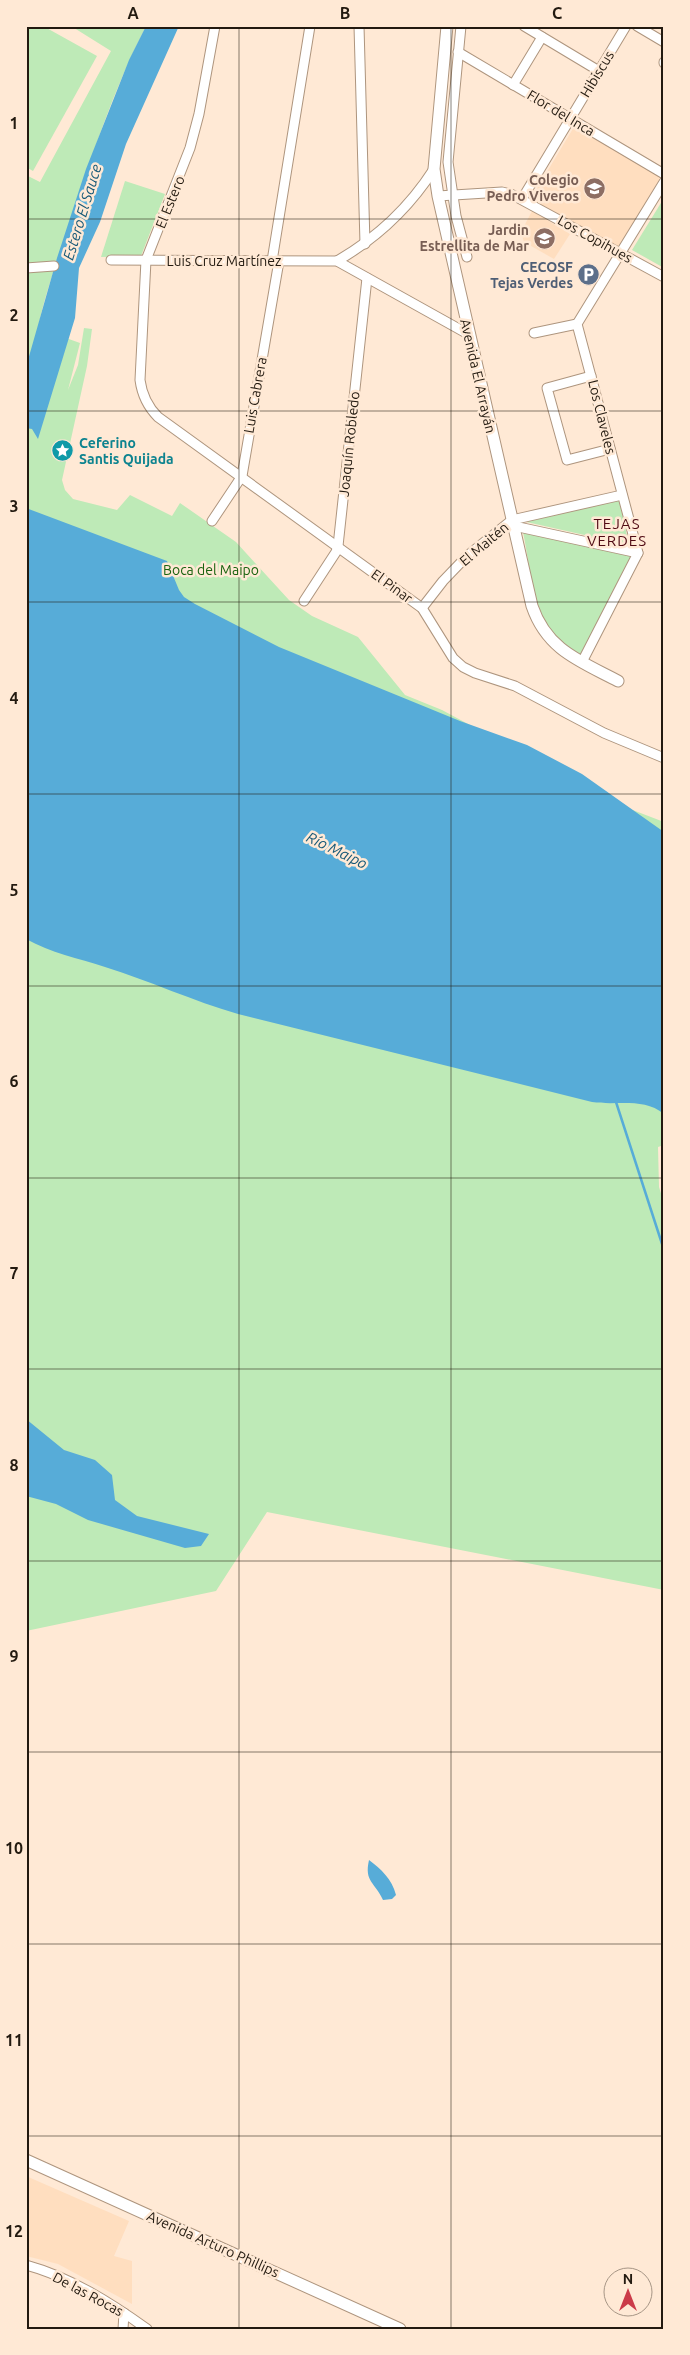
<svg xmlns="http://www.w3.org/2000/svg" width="690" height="2355" font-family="Ubuntu,sans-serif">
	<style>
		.built { fill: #ffdebf }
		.green { fill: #beeab7 }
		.water { fill: #57acd8 }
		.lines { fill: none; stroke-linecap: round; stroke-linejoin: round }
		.stream { stroke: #57acd8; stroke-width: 2.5 }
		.minor-casing { stroke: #ae957e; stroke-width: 11 }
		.tertiary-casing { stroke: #ae957e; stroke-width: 13 }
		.minor { stroke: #fff; stroke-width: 9 }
		.tertiary { stroke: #fff; stroke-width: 11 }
		.grid { fill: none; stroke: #231a10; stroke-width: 1; stroke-opacity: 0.55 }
		.labels { text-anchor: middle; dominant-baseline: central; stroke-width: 5; stroke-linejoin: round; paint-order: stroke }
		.street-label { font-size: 14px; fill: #231a10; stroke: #ffe9d5 }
		.education-label { font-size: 14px; font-weight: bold; fill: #785e54; stroke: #ffe9d5; text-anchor: end }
		.service-label { font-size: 14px; font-weight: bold; fill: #4e5e75; stroke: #ffe9d5; text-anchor: end }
		.culture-label { font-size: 14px; font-weight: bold; fill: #0d838f; stroke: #ffe9d5; text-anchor: start }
		.park-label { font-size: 14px; fill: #1a630f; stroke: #ffe9d5 }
		.water-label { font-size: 15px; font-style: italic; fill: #165877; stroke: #ffe9d5 }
		.neighbourhood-label { font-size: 15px; letter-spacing: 1px; fill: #500b14; stroke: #ffe9d5 }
		.neatline { fill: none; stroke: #231a10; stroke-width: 2 }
		.grid-label { font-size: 16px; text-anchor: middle; font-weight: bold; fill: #231a10 }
	</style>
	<rect width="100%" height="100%" fill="#ffe9d5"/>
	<g class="built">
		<polygon points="574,127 661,176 619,249 530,200"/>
		<polygon points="532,211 570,234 554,259 524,242 521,232"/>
		<polygon points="26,2176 129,2221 114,2256 132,2261 132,2304 58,2264 26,2256"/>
	</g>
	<g class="green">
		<polygon points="26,26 43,26 97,56 33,171 26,167"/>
		<path d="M71,26H146C113,90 91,158 69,225C58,259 45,293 38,328L80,343L68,390L78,365L84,328L92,329L87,366L62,480L65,490L73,499L117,510L130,495L172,516L180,503L236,542L289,600L312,616L358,637L405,695L442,710L617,804L664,822V1145L658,1147L659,1187L664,1203V1590L267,1512L216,1591L26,1631V175L40,182L111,51Z"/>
		<polygon points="125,181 165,194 141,256 101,257"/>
		<polygon points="664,198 664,268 632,250"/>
		<polygon points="619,499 629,545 522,521"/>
		<path d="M523,532L632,555L581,654C533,635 532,575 523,532Z"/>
	</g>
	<g class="water">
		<polygon points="146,26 179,26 126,144 100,222 79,268 75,318 38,439 32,429 26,428 28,360 57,258 86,169 129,60"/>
		<path d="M26,508L167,561L179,590L184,597L195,604L279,647L460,721L527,745L582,774L664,832V1114C643,1097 617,1106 592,1102L238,1014C193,1001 150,981 105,967C78,958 51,953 26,939Z"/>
		<polygon points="26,1419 64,1450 95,1460 112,1475 115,1500 137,1516 209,1534 201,1546 185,1548 88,1520 56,1504 26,1496"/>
		<path d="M369,1860C381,1869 392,1879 396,1895L392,1899L383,1900C375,1882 364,1882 369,1860Z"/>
	</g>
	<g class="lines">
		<polyline class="stream" points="616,1102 664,1250"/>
		<defs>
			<g id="minor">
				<path d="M215,26L199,114L190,148L146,260L140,380C142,395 147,406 158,417L422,608L453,658L463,667L475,673L515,686L604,733L664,758"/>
				<polyline points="359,26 365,244"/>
				<polyline points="461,26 448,162 456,216 467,257"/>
				<polyline points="524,26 599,71"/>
				<polyline points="637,26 664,42"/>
				<polyline points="458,52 664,174"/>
				<polyline points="664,62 664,63"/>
				<polyline points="513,85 542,37"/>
				<polyline points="438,196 502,192 511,194 664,277"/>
				<polyline points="522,199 626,26"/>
				<polyline points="111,260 337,261 468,334"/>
				<polyline points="272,261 310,26"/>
				<path d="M337,261C377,238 409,208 434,169"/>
				<polyline points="26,268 54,266"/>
				<polyline points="534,333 577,324"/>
				<polyline points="591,376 547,388 567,460 610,449"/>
				<polyline points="212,521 242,476 279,261"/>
				<polyline points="514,526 638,553"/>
				<polyline points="304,601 336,552 338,546 367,278"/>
				<polyline points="422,608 443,581 467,556 512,520 622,495"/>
				<polyline points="582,662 638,553 577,324 664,182"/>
				<path d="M26,2265C70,2277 111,2303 147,2329"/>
				<polyline points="123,2329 124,2313"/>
			</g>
			<g id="tertiary">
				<path d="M447,26L434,169L438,196L532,606C547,650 580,661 618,681"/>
				<polyline points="26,2160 400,2329"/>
			</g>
		</defs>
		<use href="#minor" class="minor-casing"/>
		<use href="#tertiary" class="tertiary-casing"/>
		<use href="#minor" class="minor"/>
		<use href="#tertiary" class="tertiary"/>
	</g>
	<path class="grid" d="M239,26V2329M451,26V2329M26,219H664M26,411H664M26,602H664M26,794H664M26,986H664M26,1178H664M26,1369H664M26,1561H664M26,1752H664M26,1944H664M26,2136H664"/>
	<defs>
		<symbol id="school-disc" viewBox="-11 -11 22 22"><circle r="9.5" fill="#8d6e63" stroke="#ffe9d5"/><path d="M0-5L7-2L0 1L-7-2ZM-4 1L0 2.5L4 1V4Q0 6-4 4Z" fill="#fff"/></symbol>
		<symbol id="parking-disc" viewBox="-11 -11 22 22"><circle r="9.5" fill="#5c6f8a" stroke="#ffe9d5"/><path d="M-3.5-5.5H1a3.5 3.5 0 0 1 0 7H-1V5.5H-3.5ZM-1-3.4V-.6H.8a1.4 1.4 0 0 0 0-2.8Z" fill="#fff"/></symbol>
		<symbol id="sight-disc" viewBox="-11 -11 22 22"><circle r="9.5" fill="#0f9aa8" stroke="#ffe9d5"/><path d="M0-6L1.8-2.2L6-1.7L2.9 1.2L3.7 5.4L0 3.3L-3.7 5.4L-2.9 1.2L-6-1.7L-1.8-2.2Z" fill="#fff"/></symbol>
	</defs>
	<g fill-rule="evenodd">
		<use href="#school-disc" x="582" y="176" width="25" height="25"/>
		<use href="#school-disc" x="532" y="226" width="25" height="25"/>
		<use href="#parking-disc" x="576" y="262" width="25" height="25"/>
		<use href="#sight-disc" x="50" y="438" width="25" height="25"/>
	</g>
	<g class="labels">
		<g class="street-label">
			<text transform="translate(597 74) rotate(-59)">Hibiscus</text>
			<text transform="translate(561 113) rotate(31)">Flor del Inca</text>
			<text transform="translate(170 202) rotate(-68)">El Estero</text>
			<text transform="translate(595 239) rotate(29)">Los Copihues</text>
			<text x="224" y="261">Luis Cruz Martínez</text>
			<text transform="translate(478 376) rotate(77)">Avenida El Arrayán</text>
			<text transform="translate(255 395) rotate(-80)">Luis Cabrera</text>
			<text transform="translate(602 417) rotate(76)">Los Claveles</text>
			<text transform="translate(349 444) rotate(-84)">Joaquín Robledo</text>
			<text transform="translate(484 544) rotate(-40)">El Maitén</text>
			<text transform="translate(392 586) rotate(36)">El Pinar</text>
			<text transform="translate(213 2244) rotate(24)">Avenida Arturo Phillips</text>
			<text transform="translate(88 2294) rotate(28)">De las Rocas</text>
		</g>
		<g class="education-label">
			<text x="579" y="180">Colegio<tspan x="579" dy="16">Pedro Viveros</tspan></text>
			<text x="529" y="230">Jardin<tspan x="529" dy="16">Estrellita de Mar</tspan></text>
		</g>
		<g class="service-label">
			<text x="573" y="267">CECOSF<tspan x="573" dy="16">Tejas Verdes</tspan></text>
		</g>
		<g class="culture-label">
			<text x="79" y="443">Ceferino<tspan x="79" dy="16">Santis Quijada</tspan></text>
		</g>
		<g class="park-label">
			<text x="211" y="570">Boca del Maipo</text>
		</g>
		<g class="water-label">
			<text transform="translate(82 212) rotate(-73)">Estero El Sauce</text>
			<text transform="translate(337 850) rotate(26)">Río Maipo</text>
		</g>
		<g class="neighbourhood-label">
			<text x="617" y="523">TEJAS<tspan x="617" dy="17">VERDES</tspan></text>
		</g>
	</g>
	<rect width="690" height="2355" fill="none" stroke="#ffe9d5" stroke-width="55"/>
	<g transform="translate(628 2292)"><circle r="24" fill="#ffe9d5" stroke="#a79686"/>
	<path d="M0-4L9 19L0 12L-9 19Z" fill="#cb3b49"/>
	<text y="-8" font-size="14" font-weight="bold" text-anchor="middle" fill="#231a10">N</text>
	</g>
	<rect x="28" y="28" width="634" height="2300" class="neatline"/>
	<g class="grid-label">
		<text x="133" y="19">A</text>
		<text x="345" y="19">B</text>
		<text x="557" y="19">C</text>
		<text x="14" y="129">1</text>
		<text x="14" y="321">2</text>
		<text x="14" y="512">3</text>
		<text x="14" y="704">4</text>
		<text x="14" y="896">5</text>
		<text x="14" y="1087">6</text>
		<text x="14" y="1279">7</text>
		<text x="14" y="1471">8</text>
		<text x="14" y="1662">9</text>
		<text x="14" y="1854">10</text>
		<text x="14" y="2046">11</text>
		<text x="14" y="2237">12</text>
	</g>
</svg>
